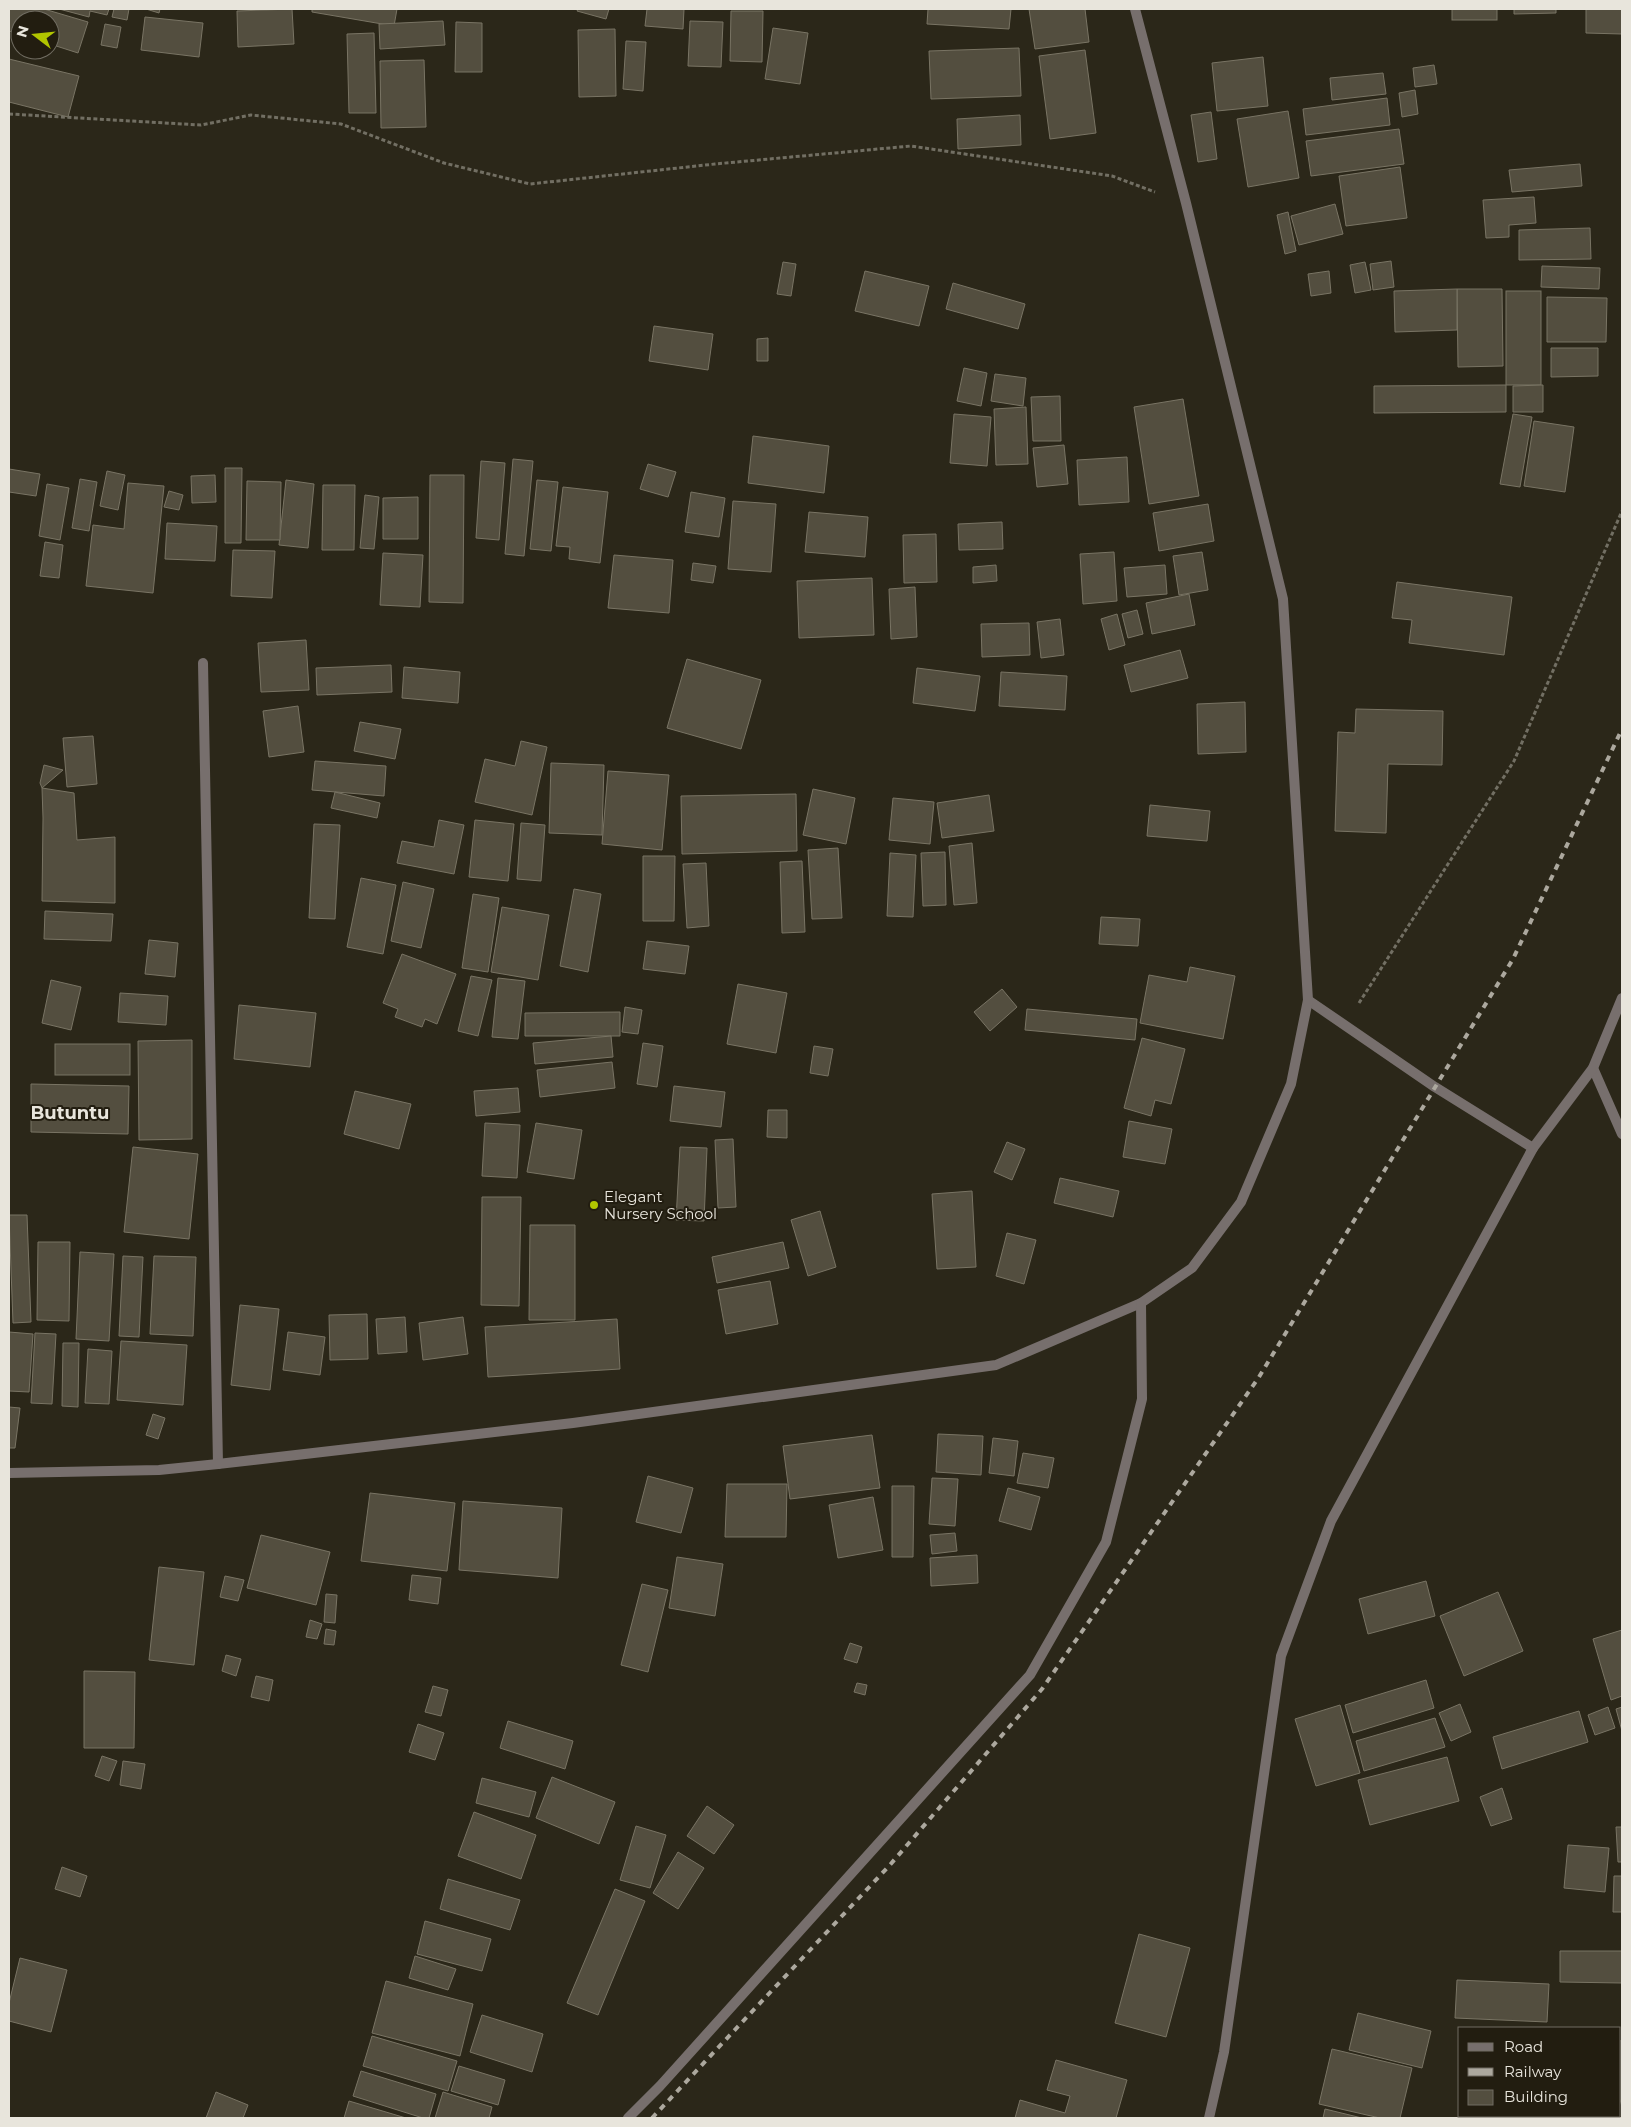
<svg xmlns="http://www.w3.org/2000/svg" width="1631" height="2127" font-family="Montserrat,sans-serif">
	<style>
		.building { fill: #534e3f; stroke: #797464 }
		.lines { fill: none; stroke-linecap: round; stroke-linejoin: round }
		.path { stroke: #726f63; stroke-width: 3; stroke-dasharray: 4 2.5; stroke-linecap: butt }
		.street { stroke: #776f6d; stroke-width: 10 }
		.rail { stroke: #aca89e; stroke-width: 4; stroke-dasharray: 6 6; stroke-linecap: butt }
		.poi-dot { fill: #b1c500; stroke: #221d10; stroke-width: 2 }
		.labels { text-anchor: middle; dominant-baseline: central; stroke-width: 4; stroke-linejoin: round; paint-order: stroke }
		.poi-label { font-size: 15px; fill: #e8e5dc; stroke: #221d10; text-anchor: start }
		.quarter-label { font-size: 18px; font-weight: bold; fill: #e8e5dc; stroke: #221d10 }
	</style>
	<rect width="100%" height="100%" fill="#2b2719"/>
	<g class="building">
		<polygon points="9,9 44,9 88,22 78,53 50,44 50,20 20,20 20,35 9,31"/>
		<polygon points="59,9 109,9 107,15 90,11 89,17"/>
		<polygon points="114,9 129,9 127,20 112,17"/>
		<polygon points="146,9 160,9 159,13"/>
		<polygon points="292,9 294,44 238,47 237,11"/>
		<polygon points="312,9 397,9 394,26 312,12"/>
		<polygon points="578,9 609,9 606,19 577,11"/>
		<polygon points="647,9 684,9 683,29 645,26"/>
		<polygon points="928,9 1011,9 1009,29 927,24"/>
		<polygon points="1029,9 1085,9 1089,42 1035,49"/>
		<rect x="1452" y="9" width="45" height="11"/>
		<polygon points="1514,9 1556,9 1556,13 1514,14"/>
		<polygon points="1586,9 1622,9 1622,34 1586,33"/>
		<polygon points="731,11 763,11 762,62 730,61"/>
		<polygon points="145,17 203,23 199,57 141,50"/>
		<polygon points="443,21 445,45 380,49 379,24"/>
		<polygon points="690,21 723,22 721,67 688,66"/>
		<polygon points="456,22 482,23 482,72 455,72"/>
		<polygon points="105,24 121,27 117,48 101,45"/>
		<polygon points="773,28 808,33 800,84 765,79"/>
		<polygon points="615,29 616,96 579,97 578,30"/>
		<polygon points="374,33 376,113 349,113 347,34"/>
		<polygon points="626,41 646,42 643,91 623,89"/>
		<polygon points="1019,48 1021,96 931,99 929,51"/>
		<polygon points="1085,50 1096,133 1050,139 1039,56"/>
		<polygon points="1263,57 1268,106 1217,111 1212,63"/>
		<polygon points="9,59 79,76 68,117 9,102"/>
		<polygon points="424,60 426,127 381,128 380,61"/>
		<polygon points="1434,65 1437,84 1415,87 1413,68"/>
		<polygon points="1383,73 1386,94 1332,100 1330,78"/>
		<polygon points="1415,90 1418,114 1402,117 1399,93"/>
		<polygon points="1387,98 1390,125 1306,135 1303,109"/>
		<polygon points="1288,111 1299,178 1248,187 1237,119"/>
		<polygon points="1211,112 1217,159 1198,162 1191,115"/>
		<polygon points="1020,115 1021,145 958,149 957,119"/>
		<polygon points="1399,129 1404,164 1311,176 1306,141"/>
		<polygon points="1580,164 1582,186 1512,192 1509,170"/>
		<polygon points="1400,167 1407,218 1346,226 1339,176"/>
		<polygon points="1534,197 1536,223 1509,225 1509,237 1486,238 1483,200"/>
		<polygon points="1335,204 1343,234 1299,245 1291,216"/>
		<polygon points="1288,212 1296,251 1285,254 1277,215"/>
		<polygon points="1590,228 1591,259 1519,260 1519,230"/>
		<polygon points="1391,261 1394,287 1373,290 1370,264"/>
		<polygon points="783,262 796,264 791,296 777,294"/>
		<polygon points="1365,262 1371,290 1355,293 1350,265"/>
		<polygon points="1542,266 1600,268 1599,289 1541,287"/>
		<polygon points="865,271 929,286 919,326 855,311"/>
		<polygon points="1329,271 1331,293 1311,296 1308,274"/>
		<polygon points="953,283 1025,304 1018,329 946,309"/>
		<polygon points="1457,289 1502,289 1503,366 1458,367"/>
		<polygon points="1457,289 1457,330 1395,332 1394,291"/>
		<rect x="1506" y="291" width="35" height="94"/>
		<polygon points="1547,297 1607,298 1606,342 1547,342"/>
		<polygon points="654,326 713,334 708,370 649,361"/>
		<polygon points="768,338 768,361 757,361 757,339"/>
		<polygon points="1551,348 1598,348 1598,376 1551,377"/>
		<polygon points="964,368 987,373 981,406 957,401"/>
		<polygon points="995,374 1026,378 1023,406 991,401"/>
		<polygon points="1506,385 1506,412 1374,413 1374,386"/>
		<polygon points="1543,385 1543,412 1513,412 1513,386"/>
		<polygon points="1060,396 1061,441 1033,441 1031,397"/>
		<polygon points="1183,399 1199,496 1149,504 1134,407"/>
		<polygon points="1026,407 1028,464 996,465 994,409"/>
		<polygon points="954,414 991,417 987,466 950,463"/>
		<polygon points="1513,414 1532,417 1520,487 1500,484"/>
		<polygon points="1534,421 1574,427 1565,492 1524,486"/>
		<polygon points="753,436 829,446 824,493 748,483"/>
		<polygon points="1064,445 1068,484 1037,487 1033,448"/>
		<polygon points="1127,457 1129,502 1079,505 1077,460"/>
		<polygon points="513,459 533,461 524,556 505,554"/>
		<polygon points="481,461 505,463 499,540 476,538"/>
		<polygon points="648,464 676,472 668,497 640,489"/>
		<polygon points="225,468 242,468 241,543 225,543"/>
		<polygon points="9,469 40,474 36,496 9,492"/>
		<polygon points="107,471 125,475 118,510 100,506"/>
		<polygon points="215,475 216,502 192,503 191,476"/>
		<polygon points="430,475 464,475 463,603 429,602"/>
		<polygon points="80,479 97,482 89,531 72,528"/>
		<polygon points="286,480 314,484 308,548 279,545"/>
		<polygon points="537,480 558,482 551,551 530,549"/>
		<polygon points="247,481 281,482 280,540 246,540"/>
		<polygon points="128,483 164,486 153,593 86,586 93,525 124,529"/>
		<polygon points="47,484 69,488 60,540 39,536"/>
		<polygon points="323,485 355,485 354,550 322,550"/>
		<polygon points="563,487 608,492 600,563 569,559 570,547 556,546"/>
		<polygon points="169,491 183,495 179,510 164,507"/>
		<polygon points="691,492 725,498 719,537 685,532"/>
		<polygon points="365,495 379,497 374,549 360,548"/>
		<polygon points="418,497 418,539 383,539 383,498"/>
		<polygon points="733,501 776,504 771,572 728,569"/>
		<polygon points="1208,504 1214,541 1159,551 1153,513"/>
		<polygon points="809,512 868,517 865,557 805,552"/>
		<polygon points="1002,522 1003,549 959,550 958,524"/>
		<polygon points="167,523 217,526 215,561 165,559"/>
		<polygon points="936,534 937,582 904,583 903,535"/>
		<polygon points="45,542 63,545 59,578 40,576"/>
		<polygon points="233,550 275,551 272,598 231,596"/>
		<polygon points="1114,552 1117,601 1083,604 1080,554"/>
		<polygon points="1202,552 1208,590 1179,595 1173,556"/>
		<polygon points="383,553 423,555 420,607 380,605"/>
		<polygon points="614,555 673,560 669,613 608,608"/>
		<polygon points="693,563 716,566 713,583 691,580"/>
		<polygon points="996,565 997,581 973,583 973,567"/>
		<polygon points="1165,565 1167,594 1127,597 1124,568"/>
		<polygon points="872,578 874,635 799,638 797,581"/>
		<polygon points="1397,582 1512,597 1504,655 1409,643 1412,620 1392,618"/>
		<polygon points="915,587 917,637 891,639 889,589"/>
		<polygon points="1189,594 1195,625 1152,634 1146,603"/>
		<polygon points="1137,610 1143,634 1128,638 1122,614"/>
		<polygon points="1117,614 1125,645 1109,650 1101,619"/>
		<polygon points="1060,619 1064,655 1041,658 1037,622"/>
		<polygon points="1029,623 1030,655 982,657 981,624"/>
		<polygon points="306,640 309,690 261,692 258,643"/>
		<polygon points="1180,650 1188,678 1131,692 1124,665"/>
		<polygon points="687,659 761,680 741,749 667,728"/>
		<polygon points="391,665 392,692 317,695 316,668"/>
		<polygon points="404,667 460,672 458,703 402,698"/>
		<polygon points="917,668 980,676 975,711 913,703"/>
		<polygon points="1001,672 1067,676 1065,710 999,706"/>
		<polygon points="1245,702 1246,752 1198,754 1197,704"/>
		<polygon points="298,706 304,752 269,757 263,711"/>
		<polygon points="1356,709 1443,711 1442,765 1388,764 1386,833 1335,831 1338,732 1355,733"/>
		<polygon points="360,722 401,729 395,759 354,751"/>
		<polygon points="93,736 97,784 67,787 63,738"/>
		<polygon points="521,741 547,747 532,815 475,802 485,759 515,766"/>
		<polygon points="315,761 386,766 384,796 312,790"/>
		<polygon points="551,763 604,765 602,835 549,833"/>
		<polygon points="44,765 63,770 42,788 40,783"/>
		<polygon points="608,771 669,775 662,850 602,844"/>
		<polygon points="42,788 74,793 77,840 115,837 115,903 42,901 43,818"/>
		<polygon points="813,789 855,798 846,844 803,835"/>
		<polygon points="335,792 380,803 377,818 331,808"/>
		<polygon points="796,794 797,851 682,854 681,796"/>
		<polygon points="989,795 994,831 942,838 937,803"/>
		<polygon points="893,798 934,802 930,844 889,840"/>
		<polygon points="1150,805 1210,811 1207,841 1147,836"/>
		<polygon points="439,820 464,825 454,874 397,863 402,841 434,847"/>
		<polygon points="475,820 514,824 508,881 469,877"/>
		<polygon points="521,823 545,825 541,881 517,879"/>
		<polygon points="314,824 340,825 335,919 309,918"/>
		<polygon points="972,843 977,903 954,905 949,846"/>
		<polygon points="838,848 842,918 812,919 808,850"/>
		<polygon points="945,852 946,905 923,906 921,853"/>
		<polygon points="890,853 916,855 913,917 887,916"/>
		<polygon points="643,856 675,856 674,921 643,921"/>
		<polygon points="802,861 805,932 782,933 780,862"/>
		<polygon points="706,863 709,926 687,928 683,864"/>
		<polygon points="361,878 396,885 383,954 347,947"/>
		<polygon points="403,882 434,889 421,948 391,941"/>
		<polygon points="574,889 601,894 588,972 560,966"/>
		<polygon points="473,894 499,898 488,972 462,968"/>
		<polygon points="502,907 549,915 538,980 491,972"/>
		<polygon points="45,911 113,914 111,941 44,939"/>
		<polygon points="1101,917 1140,919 1138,946 1099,944"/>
		<polygon points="149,940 178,943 175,977 145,974"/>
		<polygon points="647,941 689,946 685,974 643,969"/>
		<polygon points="402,954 456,974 437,1024 425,1019 422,1027 395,1017 398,1009 383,1003"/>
		<polygon points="1190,967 1235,976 1223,1039 1140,1023 1149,975 1187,982"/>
		<polygon points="471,976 492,980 478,1036 458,1031"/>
		<polygon points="498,978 525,981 518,1039 492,1037"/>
		<polygon points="51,980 81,987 71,1030 42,1023"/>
		<polygon points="738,984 787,993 776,1053 727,1044"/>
		<polygon points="1002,989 1017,1007 990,1031 974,1012"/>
		<polygon points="120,993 168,996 166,1025 118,1022"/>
		<polygon points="239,1005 316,1013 310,1067 234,1059"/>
		<polygon points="625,1007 642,1010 638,1034 622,1032"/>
		<polygon points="1027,1009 1137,1019 1135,1040 1025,1030"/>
		<polygon points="620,1012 620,1036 525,1036 525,1013"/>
		<polygon points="611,1036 613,1057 535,1064 533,1043"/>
		<polygon points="1142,1038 1185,1049 1171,1104 1155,1100 1151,1116 1124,1108"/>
		<polygon points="192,1040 192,1139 139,1140 138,1041"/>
		<polygon points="643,1043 663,1046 657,1087 637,1084"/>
		<rect x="55" y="1044" width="75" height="31"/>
		<polygon points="814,1046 833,1049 828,1076 810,1073"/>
		<polygon points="612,1062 615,1088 540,1097 537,1070"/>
		<polygon points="31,1084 129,1086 128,1134 31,1132"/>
		<polygon points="674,1086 725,1092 721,1127 670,1121"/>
		<polygon points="518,1088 520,1112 476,1116 474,1091"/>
		<polygon points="355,1091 411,1104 399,1149 344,1134"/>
		<polygon points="768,1110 787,1110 787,1138 767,1137"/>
		<polygon points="1129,1121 1172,1129 1165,1164 1123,1157"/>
		<polygon points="485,1123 520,1125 517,1178 482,1176"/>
		<polygon points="536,1123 582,1130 574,1179 527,1172"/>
		<polygon points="733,1139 736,1207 718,1208 715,1140"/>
		<polygon points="1007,1142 1025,1149 1012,1180 994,1172"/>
		<polygon points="133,1147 198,1154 189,1239 124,1232"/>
		<polygon points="680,1147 707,1148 704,1221 676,1220"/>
		<polygon points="1060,1178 1119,1191 1113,1217 1054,1203"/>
		<polygon points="972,1191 976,1267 937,1269 932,1194"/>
		<polygon points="482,1197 521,1197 519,1306 481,1305"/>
		<polygon points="820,1211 836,1267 808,1276 791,1220"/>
		<polygon points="9,1215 27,1215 31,1322 13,1323"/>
		<polygon points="530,1225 575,1225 575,1320 529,1320"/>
		<polygon points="1007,1233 1036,1240 1024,1284 996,1276"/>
		<polygon points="38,1242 70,1242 69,1321 37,1320"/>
		<polygon points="783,1242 789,1268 717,1283 712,1257"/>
		<polygon points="80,1252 114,1254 109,1341 76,1339"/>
		<polygon points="123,1256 143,1257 139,1337 119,1336"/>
		<polygon points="154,1256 196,1257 193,1336 150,1334"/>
		<polygon points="770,1281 778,1324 726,1334 718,1290"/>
		<polygon points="240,1305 279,1309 270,1390 231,1385"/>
		<polygon points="367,1314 368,1359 330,1360 329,1315"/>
		<polygon points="405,1317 407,1352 378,1354 376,1319"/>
		<polygon points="463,1317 468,1354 423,1360 419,1323"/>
		<polygon points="617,1319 620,1369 488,1377 485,1327"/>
		<polygon points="9,1332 33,1334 29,1392 9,1391"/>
		<polygon points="288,1332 325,1337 320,1375 283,1370"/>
		<polygon points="35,1333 56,1334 52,1404 31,1403"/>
		<polygon points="121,1341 187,1345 183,1405 117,1400"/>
		<polygon points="63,1343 79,1343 78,1407 62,1406"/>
		<polygon points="88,1349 112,1351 109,1404 85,1403"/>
		<polygon points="9,1407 20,1408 15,1448 9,1448"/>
		<polygon points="153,1414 165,1418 158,1439 146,1435"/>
		<polygon points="938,1434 983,1436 981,1475 936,1472"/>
		<polygon points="872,1435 880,1488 790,1499 783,1446"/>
		<polygon points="993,1438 1018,1441 1014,1476 989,1473"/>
		<polygon points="1023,1453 1054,1458 1048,1488 1017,1483"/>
		<polygon points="648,1476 693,1488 681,1533 636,1522"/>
		<polygon points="932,1478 958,1479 955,1526 929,1524"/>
		<polygon points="727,1484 787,1484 786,1537 725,1537"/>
		<polygon points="892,1486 914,1486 913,1557 892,1557"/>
		<polygon points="1008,1488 1040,1497 1031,1530 999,1521"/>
		<polygon points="370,1493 455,1503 447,1571 361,1561"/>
		<polygon points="873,1497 883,1550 838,1558 829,1505"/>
		<polygon points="463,1501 562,1508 558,1578 459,1570"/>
		<polygon points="955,1533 957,1551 932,1554 930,1535"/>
		<polygon points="261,1535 330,1552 316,1605 247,1588"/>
		<polygon points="977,1555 978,1583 931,1586 930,1558"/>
		<polygon points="677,1557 723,1564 715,1616 669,1608"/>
		<polygon points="159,1567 204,1572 194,1665 149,1660"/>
		<polygon points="412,1575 441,1578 438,1604 409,1600"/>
		<polygon points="225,1576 244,1580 238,1601 220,1597"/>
		<polygon points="1426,1581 1435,1616 1368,1634 1359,1599"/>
		<polygon points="642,1584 668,1590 648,1672 621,1665"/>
		<polygon points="1498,1592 1523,1651 1464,1676 1440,1616"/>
		<polygon points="326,1594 337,1595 335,1623 324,1622"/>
		<polygon points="310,1620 322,1624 317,1639 306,1637"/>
		<polygon points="326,1629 336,1631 334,1645 324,1644"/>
		<polygon points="1622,1630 1622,1696 1611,1700 1593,1639"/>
		<polygon points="850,1643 862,1647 857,1663 844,1659"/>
		<polygon points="226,1655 241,1659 236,1676 222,1671"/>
		<polygon points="84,1671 135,1672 134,1748 84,1748"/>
		<polygon points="256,1676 273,1680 269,1701 251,1697"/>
		<polygon points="1426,1680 1434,1708 1353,1733 1345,1705"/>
		<polygon points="857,1683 867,1685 865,1695 854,1692"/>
		<polygon points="433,1686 448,1690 441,1716 425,1712"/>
		<polygon points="1460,1704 1471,1732 1451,1741 1439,1713"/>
		<polygon points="1340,1705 1360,1773 1316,1786 1295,1719"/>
		<polygon points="1608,1707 1615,1728 1595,1735 1588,1715"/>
		<polygon points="1622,1707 1622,1731 1616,1709"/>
		<polygon points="1579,1711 1588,1742 1502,1769 1493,1737"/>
		<polygon points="1435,1718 1445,1747 1364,1771 1356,1741"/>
		<polygon points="508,1721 573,1741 565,1769 500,1748"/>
		<polygon points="418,1724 444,1733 435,1760 409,1752"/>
		<polygon points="102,1756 117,1761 109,1781 95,1776"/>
		<polygon points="1447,1757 1459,1801 1370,1825 1358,1780"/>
		<polygon points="123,1761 145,1764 141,1789 120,1785"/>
		<polygon points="552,1777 615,1802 599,1844 536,1818"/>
		<polygon points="482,1778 536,1792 529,1817 476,1803"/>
		<polygon points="1502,1788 1512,1819 1491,1826 1480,1797"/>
		<polygon points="707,1806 734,1825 714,1854 687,1836"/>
		<polygon points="474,1812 536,1835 521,1879 458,1856"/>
		<polygon points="636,1826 666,1835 650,1888 620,1880"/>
		<polygon points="1616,1827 1622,1827 1622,1862 1618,1862"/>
		<polygon points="1568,1845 1609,1848 1605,1892 1564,1888"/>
		<polygon points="678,1852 704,1868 678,1909 653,1893"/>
		<polygon points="62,1867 87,1876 80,1897 55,1889"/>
		<polygon points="1614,1876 1622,1876 1622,1912 1613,1912"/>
		<polygon points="448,1879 520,1900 510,1930 440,1909"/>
		<polygon points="615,1889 645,1901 598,2015 567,2003"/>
		<polygon points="425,1921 491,1939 482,1971 417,1954"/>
		<polygon points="1139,1934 1190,1948 1166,2037 1115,2023"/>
		<polygon points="1560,1951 1622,1951 1622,1983 1560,1982"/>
		<polygon points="415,1956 456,1969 448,1990 409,1978"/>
		<polygon points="20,1958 67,1970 51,2032 9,2021 9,2003"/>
		<polygon points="1457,1980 1549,1984 1547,2022 1455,2018"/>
		<polygon points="386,1981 473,2004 460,2056 372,2033"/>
		<polygon points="1358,2013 1431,2031 1422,2068 1349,2050"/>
		<polygon points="482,2015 543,2034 532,2072 470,2052"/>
		<polygon points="372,2036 457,2061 448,2091 363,2066"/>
		<polygon points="1622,2040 1622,2107 1620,2099 1620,2041"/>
		<polygon points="1332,2049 1412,2068 1400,2118 1380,2118 1319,2104"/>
		<polygon points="1056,2060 1127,2080 1116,2118 1015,2118 1020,2100 1065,2113 1070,2096 1047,2090"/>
		<polygon points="459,2066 505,2080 498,2105 451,2091"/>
		<polygon points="361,2071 436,2094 429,2118 423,2118 353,2096"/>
		<polygon points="216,2092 248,2105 243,2118 206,2118"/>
		<polygon points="443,2092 492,2107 489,2118 435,2118"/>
		<polygon points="349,2101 406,2118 344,2118"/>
		<polygon points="1325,2109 1362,2118 1323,2118"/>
	</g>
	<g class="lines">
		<g class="path">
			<polyline points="9,114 201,125 251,115 341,124 444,163 530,184 715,164 911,146 1112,176 1155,192"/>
			<polyline points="1359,1003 1514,761 1622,511"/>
		</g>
		<g class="street">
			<polyline points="203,663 218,1464"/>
			<polyline points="1308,1000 1435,1087 1533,1148"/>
			<polyline points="1593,1068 1622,1134"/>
			<polyline points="9,1473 159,1470 218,1464 573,1423 996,1365 1141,1303 1192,1268 1241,1202 1291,1084 1308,1000 1283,599 1186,203 1135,9"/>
			<polyline points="628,2118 660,2086 1030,1675 1106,1542 1142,1399 1141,1303"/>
			<polyline points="1209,2118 1224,2052 1281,1656 1331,1521 1533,1148 1593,1068 1622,998"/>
		</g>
		<polyline class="rail" points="652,2118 889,1866 1042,1689 1259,1377 1513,959 1622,729"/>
	</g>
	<circle class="poi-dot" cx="594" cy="1205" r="5"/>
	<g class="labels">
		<g class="poi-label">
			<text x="604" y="1196">Elegant<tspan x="604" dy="17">Nursery School</tspan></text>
		</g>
		<g class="quarter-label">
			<text x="70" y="1113">Butuntu</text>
		</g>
	</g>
	<rect width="1631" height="2127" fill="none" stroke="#e8e5dc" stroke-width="20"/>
	<rect x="1458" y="2027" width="162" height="90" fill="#221d10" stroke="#716d62"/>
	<rect x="1468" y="2043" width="25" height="8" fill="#776f6d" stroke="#716d62"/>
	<text x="1504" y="2052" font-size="15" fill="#e8e5dc">Road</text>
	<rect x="1468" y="2068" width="25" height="8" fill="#aca89e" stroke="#716d62"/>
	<text x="1504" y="2077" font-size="15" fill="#e8e5dc">Railway</text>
	<rect x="1468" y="2090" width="25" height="15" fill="#534e3f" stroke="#716d62"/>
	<text x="1504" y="2102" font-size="15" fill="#e8e5dc">Building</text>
	<g transform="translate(35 35) rotate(286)"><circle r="24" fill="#221d10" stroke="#716d62"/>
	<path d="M0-4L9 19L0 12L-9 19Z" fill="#b1c500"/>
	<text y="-8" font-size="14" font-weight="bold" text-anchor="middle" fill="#e8e5dc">N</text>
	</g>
</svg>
